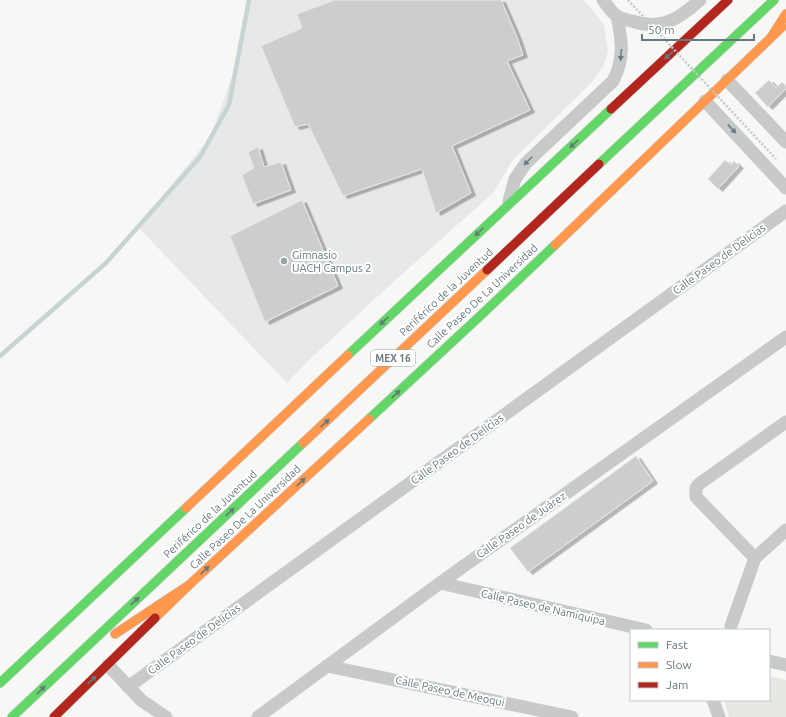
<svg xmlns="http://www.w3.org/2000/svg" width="786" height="717" font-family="Ubuntu,sans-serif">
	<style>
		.built { fill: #e7e8e8 }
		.green { fill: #e6e8e4 }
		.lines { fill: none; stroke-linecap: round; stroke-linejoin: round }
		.stream { stroke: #c8d3d3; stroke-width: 4.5 }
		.building { fill: #cccece; stroke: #e6e6e6; filter: url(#shadow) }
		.fast-casing { stroke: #d2d3d3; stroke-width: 10 }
		.slow-casing { stroke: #d2d3d3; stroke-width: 10 }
		.jam-casing { stroke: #d2d3d3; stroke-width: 10 }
		.street { stroke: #c8caca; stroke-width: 13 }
		.fast { stroke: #63d668; stroke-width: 9 }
		.slow { stroke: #ff974d; stroke-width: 9 }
		.jam { stroke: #b3261e; stroke-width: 9 }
		.path-bridge { stroke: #c6c7c8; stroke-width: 2.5; stroke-dasharray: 2 2; stroke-linecap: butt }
		.oneway { fill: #6a7d82 }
		.oneway2 { fill: #65797e }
		.poi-dot { fill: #98a5a8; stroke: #fff; stroke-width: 1.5 }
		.labels { text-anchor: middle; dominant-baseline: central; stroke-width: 4; stroke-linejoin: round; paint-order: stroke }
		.shield { fill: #fff; stroke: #93a1a5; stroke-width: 1 }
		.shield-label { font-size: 10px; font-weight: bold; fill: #65797e }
		.poi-label { font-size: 11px; fill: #65797e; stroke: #fff; text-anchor: start }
		.street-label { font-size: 11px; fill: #65797e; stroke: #fff }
	</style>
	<defs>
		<filter id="shadow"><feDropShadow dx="4.5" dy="2.5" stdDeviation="0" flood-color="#0004"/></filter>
	</defs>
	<rect width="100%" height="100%" fill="#f7f7f6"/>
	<polygon class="built" points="251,0 583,0 589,6 604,25 608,51 603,67 592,82 512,161 494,192 390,285 310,359 287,383 138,227 210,137 239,58"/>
	<polygon class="green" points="769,676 786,680 786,717 729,717 724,700 769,700"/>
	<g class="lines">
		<polyline class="stream" points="0,356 106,263 200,157 229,105 249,0"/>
	</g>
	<g class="building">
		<polygon points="335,0 501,0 517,37 523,55 507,61 530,110 452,146 471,193 436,213 422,169 343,196 308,124 295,127 261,46 302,28 297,14"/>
		<polygon points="769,80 776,88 782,82 786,86 786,89 768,107 755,93"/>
		<polygon points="258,147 264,167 281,162 291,190 253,204 242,175 254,168 248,152"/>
		<polygon points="725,160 731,165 734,161 739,166 718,189 708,179"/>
		<polygon points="302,200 338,286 265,322 230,236"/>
		<polygon points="636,456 653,481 528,572 510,548"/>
	</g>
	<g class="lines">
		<defs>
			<g id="fast">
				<polyline points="599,164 774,0"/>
				<polyline points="348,355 611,109"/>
				<polyline points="369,419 479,317 555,245"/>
				<polyline points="0,683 186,508"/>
				<polyline points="12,717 303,443"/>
			</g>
			<g id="slow">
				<polyline points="772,36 786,14"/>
				<polyline points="555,245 782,27"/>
				<polyline points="303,443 487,270"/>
				<polyline points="186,508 348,355"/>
				<polyline points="155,618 189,585 369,419"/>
				<polyline points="115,634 189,585"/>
			</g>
			<g id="jam">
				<polyline points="611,109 728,0"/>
				<polyline points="487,270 599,164"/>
				<polyline points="54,717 155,618"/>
			</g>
		</defs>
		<use href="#fast" class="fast-casing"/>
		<use href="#slow" class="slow-casing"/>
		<use href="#jam" class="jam-casing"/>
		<g class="street">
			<path d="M603,0C607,5 612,13 617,16C621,19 628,20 632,21C661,31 679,19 700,0"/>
			<polyline points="727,80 786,142"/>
			<polyline points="705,101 786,188"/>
			<path d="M509,201L515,179L526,163L613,81C625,58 622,41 617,16"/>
			<polyline points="755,558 696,497 696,488 699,484 786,422"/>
			<polyline points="440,583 646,630"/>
			<polyline points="731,626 755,558 786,530"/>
			<polyline points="769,661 786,665"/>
			<polyline points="108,665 141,700 166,717"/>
			<polyline points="327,666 572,717"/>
			<polyline points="128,687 786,211"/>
			<polyline points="713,700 719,717"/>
			<polyline points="258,717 440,583 786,337"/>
		</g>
		<use href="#fast" class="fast"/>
		<use href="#slow" class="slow"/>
		<use href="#jam" class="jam"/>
		<polyline class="path-bridge" points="628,0 776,159"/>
	</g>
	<defs><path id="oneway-solid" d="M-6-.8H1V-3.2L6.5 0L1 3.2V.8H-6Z"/></defs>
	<g class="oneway">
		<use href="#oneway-solid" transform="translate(621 55) rotate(95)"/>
		<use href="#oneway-solid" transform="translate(732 129) rotate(47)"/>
		<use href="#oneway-solid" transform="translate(528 161) rotate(135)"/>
	</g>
	<g class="oneway2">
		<use href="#oneway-solid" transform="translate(669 55) rotate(137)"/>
		<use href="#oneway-solid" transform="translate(574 144) rotate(137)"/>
		<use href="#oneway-solid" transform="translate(479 232) rotate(137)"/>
		<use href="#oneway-solid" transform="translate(384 321) rotate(137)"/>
		<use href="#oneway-solid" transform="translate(396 394) rotate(-43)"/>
		<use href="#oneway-solid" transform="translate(325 423) rotate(-43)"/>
		<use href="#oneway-solid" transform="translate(301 482) rotate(-43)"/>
		<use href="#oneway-solid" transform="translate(230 512) rotate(-43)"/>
		<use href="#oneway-solid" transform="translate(205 570) rotate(-43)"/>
		<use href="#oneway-solid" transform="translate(135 601) rotate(-43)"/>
		<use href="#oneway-solid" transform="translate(92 680) rotate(-44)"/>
		<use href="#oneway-solid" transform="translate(41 690) rotate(-44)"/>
	</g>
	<circle class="poi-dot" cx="284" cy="261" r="4"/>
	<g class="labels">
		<rect class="shield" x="371" y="350" width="44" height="16" rx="3"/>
		<g class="shield-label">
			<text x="393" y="358">MEX 16</text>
		</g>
		<g class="poi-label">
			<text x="292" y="255">Gimnasio<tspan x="292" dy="13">UACH Campus 2</tspan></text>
		</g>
		<g class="street-label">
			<text transform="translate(719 259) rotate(-36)">Calle Paseo de Delicias</text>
			<text transform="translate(446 292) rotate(-43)">Periférico de la Juventud</text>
			<text transform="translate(482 296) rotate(-43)">Calle Paseo De La Universidad</text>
			<text transform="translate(457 449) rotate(-36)">Calle Paseo de Delicias</text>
			<text transform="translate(210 514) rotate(-43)">Periférico de la Juventud</text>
			<text transform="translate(245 517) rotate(-43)">Calle Paseo De La Universidad</text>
			<text transform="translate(521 525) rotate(-35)">Calle Paseo de Juárez</text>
			<text transform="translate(543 607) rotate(13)">Calle Paseo de Namiquipa</text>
			<text transform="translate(194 639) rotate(-36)">Calle Paseo de Delicias</text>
			<text transform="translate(450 691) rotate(12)">Calle Paseo de Meoqui</text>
		</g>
	</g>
	<rect x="630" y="629" width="140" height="72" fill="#ffffff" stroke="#c1c9cb"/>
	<rect x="638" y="642" width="20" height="6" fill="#63d668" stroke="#c1c9cb"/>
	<text x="666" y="649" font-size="12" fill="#65797e">Fast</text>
	<rect x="638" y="662" width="20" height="6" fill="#ff974d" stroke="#c1c9cb"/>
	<text x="666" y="669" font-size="12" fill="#65797e">Slow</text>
	<rect x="638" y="682" width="20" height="6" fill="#b3261e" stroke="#c1c9cb"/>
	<text x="666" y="689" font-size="12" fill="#65797e">Jam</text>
	<path d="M642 34v6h112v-6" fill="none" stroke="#65797e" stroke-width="2"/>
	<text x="648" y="34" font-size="12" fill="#65797e" stroke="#ffffff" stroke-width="3" paint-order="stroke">50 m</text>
</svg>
